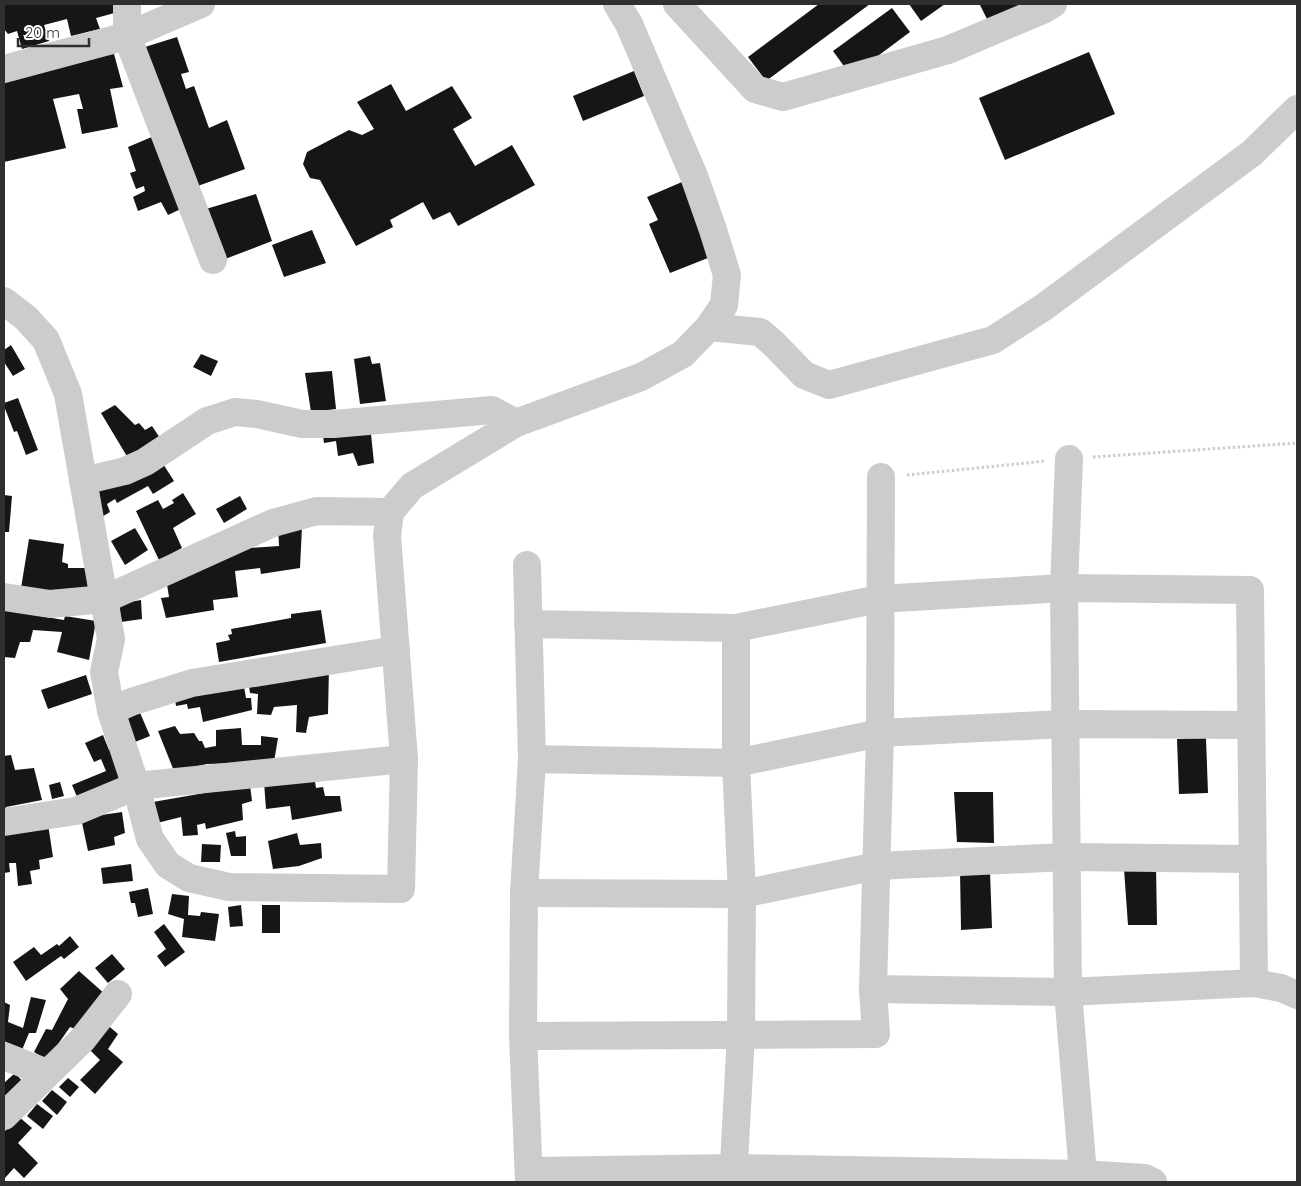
<svg xmlns="http://www.w3.org/2000/svg" width="1301" height="1186" font-family="Quicksand,sans-serif">
	<style>
		.building { fill: #161616 }
		.lines { fill: none; stroke-linecap: round; stroke-linejoin: round }
		.path { stroke: #ccc; stroke-width: 3; stroke-dasharray: 2.5 2.5; stroke-linecap: butt }
		.minor { stroke: #ccc; stroke-width: 28 }
	</style>
	<rect width="100%" height="100%" fill="#fff"/>
	<g class="building">
		<polygon points="4,4 120,4 122,11 96,18 100,29 71,36 67,19 44,25 49,41 22,49 17,31 8,34 4,29"/>
		<polygon points="819,4 870,4 766,81 748,57"/>
		<polygon points="909,4 945,4 921,21"/>
		<polygon points="982,4 1028,4 990,25 980,5"/>
		<polygon points="892,8 910,32 851,76 833,51"/>
		<polygon points="177,37 189,72 181,74 186,89 194,86 209,128 227,120 245,169 195,187 145,47"/>
		<polygon points="1089,52 1115,114 1005,160 979,98"/>
		<polygon points="114,54 123,87 110,89 118,127 82,134 77,109 83,109 79,94 53,99 66,148 4,162 4,77 76,58"/>
		<polygon points="634,71 644,96 583,121 573,96"/>
		<polygon points="391,84 406,111 452,86 472,118 453,129 475,166 512,145 535,185 458,226 450,212 433,220 423,202 390,220 393,227 356,246 320,180 310,178 303,164 307,152 349,130 362,135 374,129 357,102"/>
		<polygon points="154,136 183,208 168,215 161,202 138,211 133,197 145,191 144,186 136,189 130,173 136,171 128,147"/>
		<polygon points="682,182 713,256 670,273 649,224 658,220 647,197"/>
		<polygon points="256,194 272,241 220,261 206,209"/>
		<polygon points="312,230 326,263 284,277 272,245"/>
		<polygon points="11,345 25,369 13,376 4,362 4,350"/>
		<polygon points="201,354 218,361 211,376 193,367"/>
		<polygon points="370,356 372,364 380,363 386,401 360,404 354,359"/>
		<polygon points="332,371 336,409 311,412 305,373"/>
		<polygon points="18,398 38,450 26,455 17,431 14,432 4,406 4,403"/>
		<polygon points="115,405 135,425 139,423 145,430 152,426 160,438 128,458 101,413"/>
		<polygon points="370,424 374,463 358,466 353,453 338,456 336,441 324,443 322,429"/>
		<polygon points="158,456 174,481 153,494 148,486 117,503 115,499 107,504 110,512 100,518 85,486"/>
		<polygon points="183,493 196,514 173,528 182,548 159,560 136,511 158,500 163,509 174,503 172,500"/>
		<polygon points="4,495 12,496 9,532 4,532"/>
		<polygon points="240,496 247,509 224,523 216,509"/>
		<polygon points="278,525 302,527 300,568 261,574 260,568 235,571 238,597 213,600 214,610 166,618 161,598 169,597 166,578 235,549 279,546"/>
		<polygon points="135,528 148,550 125,565 111,541"/>
		<polygon points="29,539 64,544 62,562 68,564 68,568 87,568 90,591 69,594 21,588"/>
		<polygon points="141,600 142,619 121,622 118,604"/>
		<polygon points="4,610 64,620 65,616 96,621 89,660 57,652 62,632 33,630 30,642 20,642 15,658 4,657"/>
		<polygon points="321,610 326,643 219,662 216,643 230,640 228,635 232,634 231,629 291,618 291,614"/>
		<polygon points="329,666 328,714 309,717 306,733 296,732 297,705 274,707 271,715 257,714 258,694 250,693 248,679"/>
		<polygon points="86,675 92,694 48,709 41,690"/>
		<polygon points="243,681 246,698 251,698 252,710 203,722 200,707 188,709 187,704 176,706 174,693"/>
		<polygon points="138,708 150,736 135,742 123,715"/>
		<polygon points="175,726 180,734 194,733 199,741 202,741 205,748 216,746 216,730 241,728 242,745 261,745 261,736 278,738 274,762 207,764 174,771 158,731"/>
		<polygon points="103,735 109,750 114,748 125,780 78,799 72,785 106,771 101,759 94,762 85,743"/>
		<polygon points="1206,738 1208,793 1179,794 1177,739"/>
		<polygon points="11,755 15,770 34,768 42,800 6,807 7,811 4,811 4,756"/>
		<polygon points="314,775 316,788 323,787 325,796 340,796 342,811 292,820 290,806 266,809 264,782"/>
		<polygon points="60,782 64,796 52,799 49,785"/>
		<polygon points="250,785 252,801 242,804 243,820 206,829 205,823 197,825 198,835 183,836 181,817 157,823 153,802"/>
		<polygon points="954,792 993,792 994,843 957,842"/>
		<polygon points="122,812 125,833 114,837 115,845 88,851 81,818"/>
		<polygon points="48,824 53,857 39,860 40,869 30,871 32,884 18,886 16,863 9,863 10,872 4,873 4,835"/>
		<polygon points="235,831 236,837 246,836 246,856 231,856 226,833"/>
		<polygon points="297,833 300,845 321,843 322,858 299,866 273,869 268,841"/>
		<polygon points="202,844 221,845 220,862 201,862"/>
		<polygon points="131,864 133,881 103,884 101,868"/>
		<polygon points="1156,866 1157,925 1128,925 1124,869"/>
		<polygon points="960,870 990,871 992,928 961,930"/>
		<polygon points="148,888 153,914 138,917 135,903 131,903 129,892"/>
		<polygon points="172,894 189,896 188,915 200,916 201,912 219,914 215,941 182,937 184,919 168,914"/>
		<polygon points="241,905 243,926 230,927 228,907"/>
		<rect x="262" y="905" width="18" height="28"/>
		<polygon points="164,924 185,952 165,967 157,956 166,949 154,932"/>
		<polygon points="70,936 79,947 64,959 61,956 26,981 13,962 34,947 41,955 57,944 59,946"/>
		<polygon points="112,954 125,969 108,983 95,968"/>
		<polygon points="79,971 106,995 80,1031 70,1027 47,1060 34,1052 46,1029 52,1030 68,999 60,989"/>
		<polygon points="31,997 46,1000 36,1033 29,1033 22,1050 4,1041 4,1002 10,1005 8,1022 23,1028"/>
		<polygon points="104,1022 118,1034 108,1049 123,1062 95,1094 80,1080 100,1060 90,1050"/>
		<polygon points="15,1073 25,1084 4,1103 4,1083"/>
		<polygon points="68,1078 79,1087 70,1097 59,1087"/>
		<polygon points="52,1090 67,1102 57,1115 42,1101"/>
		<polygon points="37,1104 53,1116 43,1129 27,1116"/>
		<polygon points="18,1116 32,1128 18,1143 38,1163 24,1178 14,1168 4,1179 4,1130 5,1131"/>
	</g>
	<g class="lines">
		<g class="path">
			<polyline points="1093,457 1297,443"/>
			<polyline points="907,475 1045,461"/>
		</g>
		<g class="minor">
			<polyline points="127,4 127,36 213,260"/>
			<polyline points="677,4 755,89 783,97 948,50 1045,9 1053,4"/>
			<polyline points="4,69 127,36 201,4"/>
			<polyline points="4,301 26,318 46,340 68,394 111,639 104,672 111,711 136,786 150,839 168,865 189,878 229,887 401,889 404,759 387,536 390,512 412,486 516,423 641,377 683,354 709,327 724,305 727,275 713,230 694,176 629,24 617,4"/>
			<polyline points="709,327 760,332 774,344 804,375 829,385 993,340 1044,307 1252,153 1297,109"/>
			<polyline points="1069,459 1064,588 1068,992 1083,1174"/>
			<polyline points="83,481 125,471 145,462 207,421 235,412 257,414 302,424 334,424 492,410 516,423"/>
			<polyline points="527,565 532,759 524,893 523,1036 529,1182"/>
			<polyline points="4,597 50,604 105,599 273,523 317,511 390,512"/>
			<polyline points="528,624 736,628 879,599 1064,588 1250,590 1254,983"/>
			<polyline points="111,711 131,702 192,683 396,650"/>
			<polyline points="532,759 736,763 880,733 1065,724 1251,725"/>
			<polyline points="4,822 76,811 136,786 404,759"/>
			<polyline points="524,893 742,894 877,866 1066,857 1252,859"/>
			<polyline points="873,989 880,733 881,477"/>
			<polyline points="523,1036 876,1034 873,989 1068,992 1254,983 1281,988 1297,995"/>
			<polyline points="4,1056 47,1073"/>
			<polyline points="4,1116 82,1040 118,994"/>
			<polyline points="529,1171 735,1168 1083,1174 1145,1178 1153,1182"/>
			<polyline points="733,1182 741,1034 742,894 736,763 736,628"/>
		</g>
	</g>
	<rect width="1301" height="1186" fill="none" stroke="#2f2f2f" stroke-width="10"/>
	<path d="M18 38v8h71v-8" fill="none" stroke="#2f2f2f" stroke-width="2.5"/>
	<text x="25" y="38" font-size="15" fill="#2f2f2f" stroke="#ffffff" stroke-width="4" paint-order="stroke">20 m</text>
</svg>
